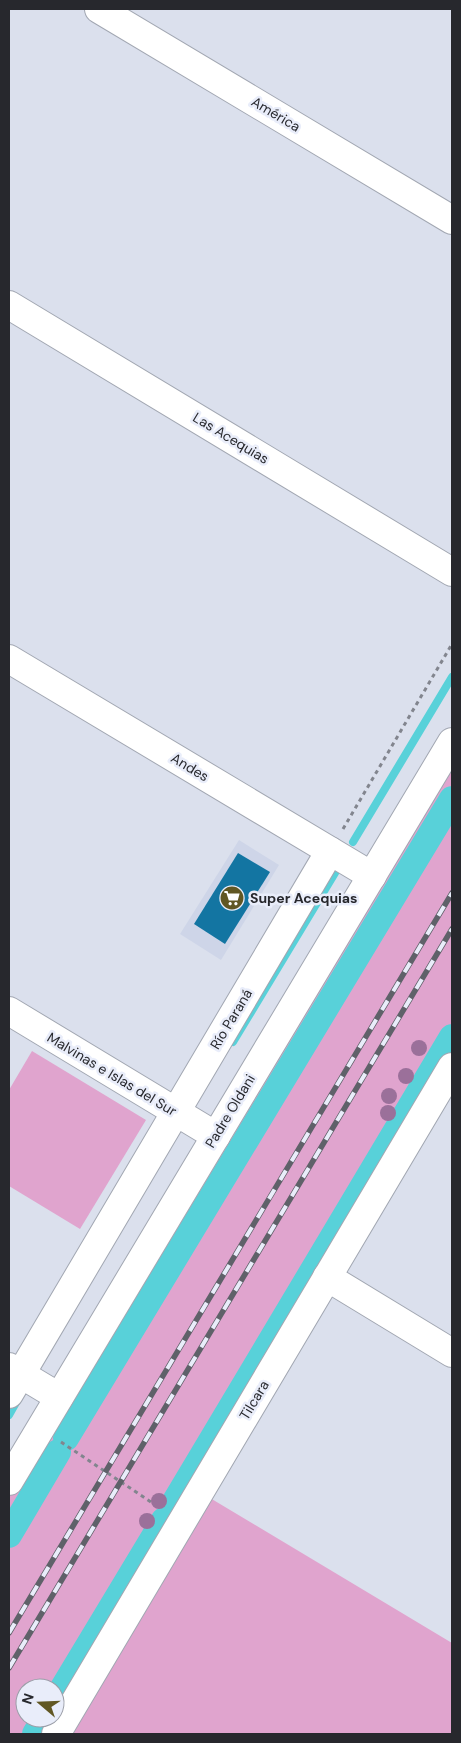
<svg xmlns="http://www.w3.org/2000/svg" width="461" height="1743" font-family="'DM Sans',sans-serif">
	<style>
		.built { fill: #ced5e8 }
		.green { fill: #e0a4ce; fill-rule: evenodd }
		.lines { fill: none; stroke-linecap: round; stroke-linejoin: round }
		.stream { stroke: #58d1d9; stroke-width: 8 }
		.canal { stroke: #58d1d9; stroke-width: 26 }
		.building { fill: #1375a2 }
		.minor-casing { stroke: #a2a7b2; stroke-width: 30 }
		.major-casing { stroke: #a2a7b2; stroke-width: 30 }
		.path { stroke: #82858e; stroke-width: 3; stroke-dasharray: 4 4; stroke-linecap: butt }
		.minor { stroke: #fff; stroke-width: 28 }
		.major { stroke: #fff; stroke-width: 28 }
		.rail-casing { stroke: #5f6169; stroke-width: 5.5 }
		.rail { stroke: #e9edfa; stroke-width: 4; stroke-dasharray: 11; stroke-linecap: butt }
		.tree { fill: #9b709a }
		.labels { text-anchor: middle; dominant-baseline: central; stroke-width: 5; stroke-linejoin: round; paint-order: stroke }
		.street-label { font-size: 14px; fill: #27282d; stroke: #e9edfa }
		.poi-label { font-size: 14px; font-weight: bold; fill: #27282d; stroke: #e9edfa; text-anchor: start }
	</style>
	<rect width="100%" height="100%" fill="#dbe0ed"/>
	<polygon class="built" points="239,840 279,865 221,960 180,934"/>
	<g class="green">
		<path d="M452,742V1067L200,1492L452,1643V1734H9V1481ZM25,1688H55V1718H25Z"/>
		<polygon points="32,1051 146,1120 80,1229 9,1186 9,1090"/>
	</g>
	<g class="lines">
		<g class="stream">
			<polyline points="353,842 452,677"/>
			<polyline points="233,1042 335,873"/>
			<polyline points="9,1415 18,1399"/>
		</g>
		<g class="canal">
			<polyline points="66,1438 452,799"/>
			<polyline points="171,1508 452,1037"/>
			<polyline points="9,1535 58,1452"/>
			<polyline points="55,1701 164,1520"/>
			<polyline points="35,1734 45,1718"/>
		</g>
	</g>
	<polygon class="building" points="238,853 270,872 225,944 194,924"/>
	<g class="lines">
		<defs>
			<g id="minor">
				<polyline points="99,9 452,220"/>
				<polyline points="9,305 452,572"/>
				<polyline points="9,659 372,876"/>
				<polyline points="9,1011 216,1136"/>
				<polyline points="327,1277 452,1353"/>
				<polyline points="9,1367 59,1397"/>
				<polyline points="9,1394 330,851"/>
				<polyline points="56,1734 452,1067"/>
			</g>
			<polyline id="major" points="9,1481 452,742"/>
		</defs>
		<use href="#minor" class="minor-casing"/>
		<use href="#major" class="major-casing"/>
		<g class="path">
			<polyline points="343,829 452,644"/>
			<polyline points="61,1442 160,1508"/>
		</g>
		<use href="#minor" class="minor"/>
		<use href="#major" class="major"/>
		<defs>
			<g id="rail">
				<polyline points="9,1633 452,893"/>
				<polyline points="9,1668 452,929"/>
			</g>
		</defs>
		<use href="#rail" class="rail-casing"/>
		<use href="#rail" class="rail"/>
	</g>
	<g class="tree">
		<circle cx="419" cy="1048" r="8"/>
		<circle cx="406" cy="1076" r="8"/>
		<circle cx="389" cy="1096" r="8"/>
		<circle cx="388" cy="1113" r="8"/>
		<circle cx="159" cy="1501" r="8"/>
		<circle cx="147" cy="1521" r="8"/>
	</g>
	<defs>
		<symbol id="supermarket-disc" viewBox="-11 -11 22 22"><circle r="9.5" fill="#615723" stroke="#e9edfa"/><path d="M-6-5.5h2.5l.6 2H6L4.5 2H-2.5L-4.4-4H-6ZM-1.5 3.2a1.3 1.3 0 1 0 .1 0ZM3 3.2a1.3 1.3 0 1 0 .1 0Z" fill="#fff"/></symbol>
	</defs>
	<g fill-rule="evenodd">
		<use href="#supermarket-disc" x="218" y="884" width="28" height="28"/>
	</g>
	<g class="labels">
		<g class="street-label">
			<text transform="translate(276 114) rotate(31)">América</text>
			<text transform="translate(231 438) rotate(31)">Las Acequias</text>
			<text transform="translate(190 767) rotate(31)">Andes</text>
			<text transform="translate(231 1019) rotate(-59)">Río Paraná</text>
			<text transform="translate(112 1074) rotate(31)">Malvinas e Islas del Sur</text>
			<text transform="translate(230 1111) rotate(-59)">Padre Oldani</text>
			<text transform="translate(254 1400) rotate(-59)">Tilcara</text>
		</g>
		<g class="poi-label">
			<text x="250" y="898">Super Acequias</text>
		</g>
	</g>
	<rect width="461" height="1743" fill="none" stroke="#27282d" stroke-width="20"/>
	<g transform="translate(40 1703) rotate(289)"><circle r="24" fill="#e9edfa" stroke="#9b9ea8"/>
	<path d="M0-4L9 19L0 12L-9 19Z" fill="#615723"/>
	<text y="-8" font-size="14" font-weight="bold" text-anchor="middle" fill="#27282d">N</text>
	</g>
</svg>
